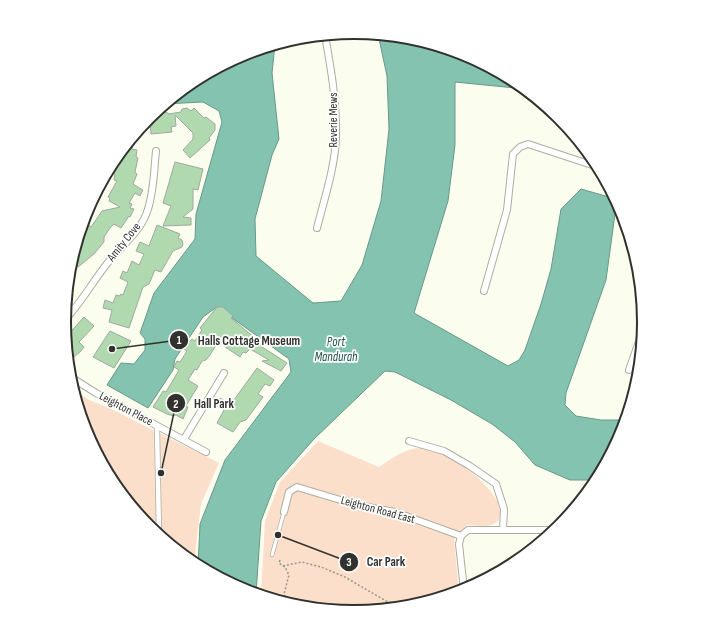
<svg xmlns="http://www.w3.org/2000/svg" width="708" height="644" font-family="'Sofia Sans Condensed',sans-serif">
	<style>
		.green { fill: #fbdfcb }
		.water { fill: #83c3af; stroke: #6a9888 }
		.building { fill: #b0d9b0; stroke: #9fa99e }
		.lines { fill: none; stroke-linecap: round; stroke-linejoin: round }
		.service-casing { stroke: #acaea1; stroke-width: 4.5 }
		.pedestrian-casing { stroke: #acaea1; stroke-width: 6 }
		.minor-casing { stroke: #acaea1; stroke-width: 8 }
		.path { stroke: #95978d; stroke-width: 1.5; stroke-dasharray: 2 2; stroke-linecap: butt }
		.service { stroke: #fff; stroke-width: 3 }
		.pedestrian { stroke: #fff; stroke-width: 4.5 }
		.minor { stroke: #fff; stroke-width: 6 }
		.labels { text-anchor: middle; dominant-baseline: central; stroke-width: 3.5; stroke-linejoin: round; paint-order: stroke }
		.street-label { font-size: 12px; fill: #31322d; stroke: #fff }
		.water-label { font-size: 13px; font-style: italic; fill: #205547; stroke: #fff }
		.rim { fill: none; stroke: #31322d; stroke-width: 2 }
		.leader { fill: none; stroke: #31322d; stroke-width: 1.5 }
		.callout-dot { fill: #31322d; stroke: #fff; stroke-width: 1.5 }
		.mark-label { font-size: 12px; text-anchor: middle; font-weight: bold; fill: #fff }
		.callout-label { font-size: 13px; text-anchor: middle; font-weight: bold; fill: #31322d; stroke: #fff; stroke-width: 3.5; stroke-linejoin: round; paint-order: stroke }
	</style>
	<rect width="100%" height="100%" fill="#fbfeef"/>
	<g class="green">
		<polygon points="72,388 89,400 109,408 219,463 201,504 194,563 149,527 113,483 86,433"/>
		<path d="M318,441L379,467C393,458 408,446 426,448C448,451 502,489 500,514C500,519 497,523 491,525C484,527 474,525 467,525L454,539L459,592L410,606L354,612L297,606L261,595L265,521L280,482Z"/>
	</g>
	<path class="water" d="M378,34C430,40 485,56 525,89L455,82V145L448,201L414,313L508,366L519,360L525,350L541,304L551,269L561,209L581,189L609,197L615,214L606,280L566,393L565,405L576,416L601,420H626L622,433L597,480H570L535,465L515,442L492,424L451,400L395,372L385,371L314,439L276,482L261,521L256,594L243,590L198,566L200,524L225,460L291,372L289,359L217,307L203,317L175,359L173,370L148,408L107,385L121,363L134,364L145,350V339L140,333L154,293L195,239L196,214L222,122L219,111L203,102L164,104L193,81L243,54L275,44L272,73L279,139L272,155L255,219L256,256L313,303L341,301L362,265L381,201L389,129L387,76Z"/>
	<g class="building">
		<polygon points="187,108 191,111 194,108 204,118 206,117 215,124 215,130 209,138 210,140 190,158 183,150 193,139 193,133 175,115 176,126 171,127 172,132 151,134 150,123 144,124 151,116 166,112 169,114 181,112 182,109"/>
		<polygon points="135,134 132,149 137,150 136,157 138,158 135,172 137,174 133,184 143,190 140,196 135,193 129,203 132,204 130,208 134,209 130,217 129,216 121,228 114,224 110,228 104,237 104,242 94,254 78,267 71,261 79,233 87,224 91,227 102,211 120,207 109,201 110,198 108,197 117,181 114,180 115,174 111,173 121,151"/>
		<polygon points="175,162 203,169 198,190 193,189 193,209 183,217 191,218 191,225 163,226 171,206 163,203"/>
		<polygon points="157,225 180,234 178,238 182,240 183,244 182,247 173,251 161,272 155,270 149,284 143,287 129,328 109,322 112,310 103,308 105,300 113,303 116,295 120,296 121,294 123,295 128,282 120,278 123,271 127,273 132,261 139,265 144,254 136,251 140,242 149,246"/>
		<polygon points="217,307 223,307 233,316 231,318 255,338 253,341 287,363 281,371 262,361 269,360 250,349 246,353 243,352 240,357 218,342 210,355 206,360 202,361 197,370 195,369 188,380 198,386 186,406 188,407 183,419 176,415 173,416 167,414 153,407 163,391 166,392 179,370 174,367 177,361 180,362 187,351 184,349 189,342 192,339 195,341 202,330 200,328"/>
		<polygon points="84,317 94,326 79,342 84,347 81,351 68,362 66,337"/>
		<polygon points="110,331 131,341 114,368 93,357"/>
		<polygon points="257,368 274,380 270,386 265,384 258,394 263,397 258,404 246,420 240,422 233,432 217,423 224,410 216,405 220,398 231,404"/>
	</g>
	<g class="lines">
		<defs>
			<polyline id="service" points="272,555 284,512"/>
			<polyline id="pedestrian" points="157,426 159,535"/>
			<g id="minor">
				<path d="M317,228C324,200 335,167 336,138C337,103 331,69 325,35"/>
				<polyline points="484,291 507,210 513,154 520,147 528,144 598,167"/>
				<path d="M64,321C80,304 92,283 106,265C120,247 142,231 148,209C154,190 154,170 156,151"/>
				<polyline points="629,370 644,327"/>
				<polyline points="69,376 96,393 206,452"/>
				<polyline points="184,439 224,373"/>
				<polyline points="409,441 444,451 470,466 496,484 504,509 503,530"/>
				<polyline points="284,512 289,492 297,487 357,505 395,512 461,536"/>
				<polyline points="461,536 468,530 556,530"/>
				<polyline points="461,536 459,544 464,590"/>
			</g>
		</defs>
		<use href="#service" class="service-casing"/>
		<use href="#pedestrian" class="pedestrian-casing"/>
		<use href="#minor" class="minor-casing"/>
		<g class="path">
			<polyline points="582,154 587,151"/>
			<path d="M79,408C89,421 95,433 95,449"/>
			<polyline points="280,560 279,563 285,567 289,575 284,594 287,603"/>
			<polyline points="283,566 302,562 321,567 345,577 386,601 404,607"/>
		</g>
		<use href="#service" class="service"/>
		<use href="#pedestrian" class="pedestrian"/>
		<use href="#minor" class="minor"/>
	</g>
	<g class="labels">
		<g class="street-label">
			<text transform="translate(333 120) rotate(-90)">Reverie Mews</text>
			<text transform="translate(124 242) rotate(-51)">Amity Cove</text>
			<text transform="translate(126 409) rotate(28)">Leighton Place</text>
			<text transform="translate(378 510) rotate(15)">Leighton Road East</text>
		</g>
		<g class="water-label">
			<text x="336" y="342">Port<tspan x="336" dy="15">Mandurah</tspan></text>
		</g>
	</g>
	<path d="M0 0H708V644H0ZM71 322a283 283 0 1 1 566 0a283 283 0 1 1-566 0Z" fill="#fff" fill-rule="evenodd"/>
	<path class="rim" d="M71 322a283 283 0 1 1 566 0a283 283 0 1 1-566 0Z"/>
	<path class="leader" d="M112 349L179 340M161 473L176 403M278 535L349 562"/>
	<g class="callout-dot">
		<circle cx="112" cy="349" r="4"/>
		<circle cx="161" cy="473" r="4"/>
		<circle cx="278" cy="535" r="4"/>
		<circle cx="179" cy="340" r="10"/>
		<circle cx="176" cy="403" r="10"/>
		<circle cx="349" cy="562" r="10"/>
	</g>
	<g class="mark-label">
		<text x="179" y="344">1</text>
		<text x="176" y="408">2</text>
		<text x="349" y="566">3</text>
	</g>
	<g class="callout-label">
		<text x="249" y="345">Halls Cottage Museum</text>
		<text x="214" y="408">Hall Park</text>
		<text x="386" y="566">Car Park</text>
	</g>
</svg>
